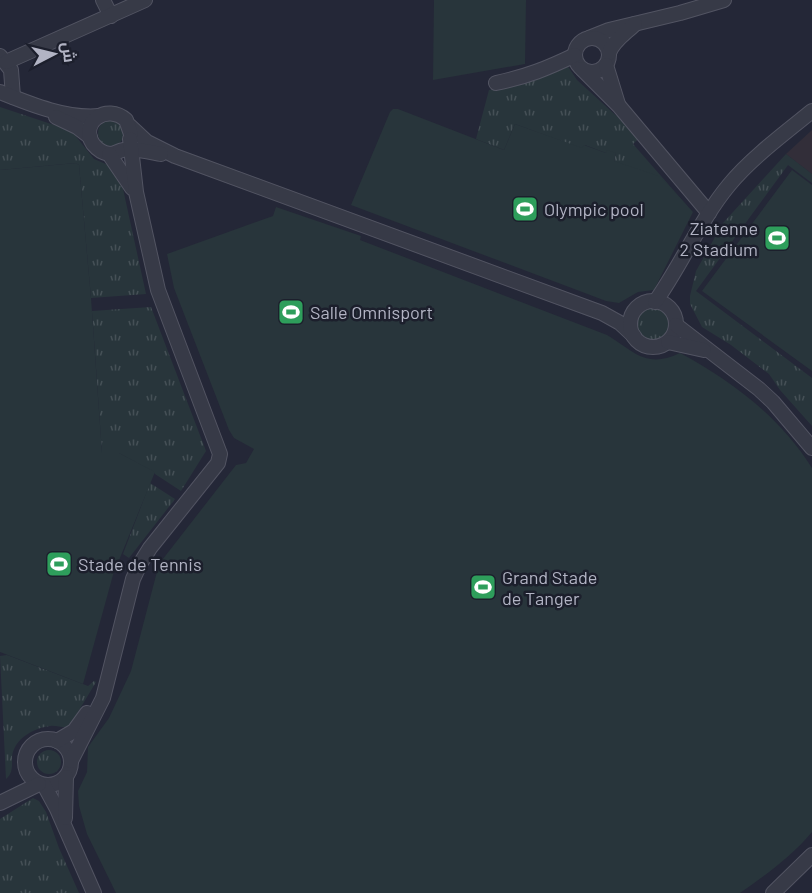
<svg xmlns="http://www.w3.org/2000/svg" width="812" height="893" font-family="Barlow,Cairo,sans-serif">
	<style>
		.medical { fill: #322e39 }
		.grass { fill: url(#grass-tufts) }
		.pitch { fill: #28353b }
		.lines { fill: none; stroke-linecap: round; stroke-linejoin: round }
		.minor-casing { stroke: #525462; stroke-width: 16 }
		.minor { stroke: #373a47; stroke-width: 14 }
		.labels { text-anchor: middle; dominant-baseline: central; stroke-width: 5; stroke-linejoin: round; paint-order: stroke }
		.poi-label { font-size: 18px; fill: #b2b4c4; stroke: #1c1f2c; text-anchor: start }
	</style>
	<defs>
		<pattern id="grass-tufts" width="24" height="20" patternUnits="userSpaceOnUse" patternTransform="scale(1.5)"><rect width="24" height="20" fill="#28353b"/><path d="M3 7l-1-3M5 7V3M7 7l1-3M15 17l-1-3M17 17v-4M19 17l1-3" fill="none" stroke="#455056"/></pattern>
	</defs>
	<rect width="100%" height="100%" fill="#242737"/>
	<polygon class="medical" points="812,130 812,174 786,154"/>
	<g class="grass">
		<polygon points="567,65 577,80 622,121 638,139 633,144 689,208 614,161 616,153 606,153 585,145 583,149 515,124 504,150 476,139 489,90 535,80"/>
		<polygon points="0,107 60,127 74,134 94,159 108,165 115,172 123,189 146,294 91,298 79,165 76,163 0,170"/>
		<circle cx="111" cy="133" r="13"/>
		<polygon points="786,154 812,174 812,183 788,165 696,291 812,378 812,426 780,390 769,374 731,345 702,327 690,304 690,296 696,271 723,223"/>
		<polygon points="151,307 206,451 181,491 155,474 154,472 119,453 102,453 92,311"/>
		<circle cx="653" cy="325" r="17"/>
		<polygon points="150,483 175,499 129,558 123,554"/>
		<path d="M7,655L88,686L94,681L96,682L69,727C62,728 56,725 50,726C33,728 14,739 12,757C12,766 13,773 6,779L0,656Z"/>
		<circle cx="49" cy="762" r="12"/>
		<polygon points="33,798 39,801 46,812 59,848 79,893 0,893 0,819"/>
	</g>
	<g class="pitch">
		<polygon points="434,0 526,0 525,64 433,80"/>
		<polygon points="393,109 398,109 504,150 515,124 582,148 584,145 606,153 607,150 616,153 614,161 661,177 693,212 654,290 638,292 619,303 606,301 351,205 390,112"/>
		<polygon points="76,163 79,165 91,298 102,453 119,453 155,472 113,575 83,684 0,652 0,170"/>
		<polygon points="792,170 812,185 812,371 702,291"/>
		<path d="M276,207L361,236L360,240L607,335C635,352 646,369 680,353C731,380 781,418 812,468V832C792,856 766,875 740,893H116L87,834L79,806L78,791L87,772L88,747L109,718L131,671L159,564L236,465L246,463L254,449L234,438L229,430L174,288L167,254L273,216Z"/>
	</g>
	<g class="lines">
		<defs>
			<g id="minor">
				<polyline points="103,0 111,16"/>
				<polyline points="589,38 609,30 680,13 724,0"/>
				<circle cx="592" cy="55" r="17"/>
				<path d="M609,53C613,41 626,33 635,24"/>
				<polyline points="0,56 11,70 13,97"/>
				<polyline points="6,62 145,0"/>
				<polyline points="606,65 618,104"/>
				<polyline points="582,69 619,106 709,213"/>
				<path d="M496,83C526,77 548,68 575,55"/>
				<path d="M0,92C30,104 66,119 99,116"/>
				<polyline points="56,117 77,127 90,137"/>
				<polyline points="130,126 147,142 175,156 602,313 620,323 634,336"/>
				<path d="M131,134L126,120C107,103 79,122 93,144C97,149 103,153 109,154C115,154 118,151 123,150C134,148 150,152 161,154"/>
				<polyline points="109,154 132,188"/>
				<circle cx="653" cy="324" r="23"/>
				<path d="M655,302C682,264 700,220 729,185C750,159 786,132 812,111"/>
				<polyline points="676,325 759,389 773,402 812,448"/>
				<polyline points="668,342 704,350"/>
				<circle cx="48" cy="762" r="23"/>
				<polyline points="57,741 74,731 87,713"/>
				<polyline points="71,761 103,698 133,579 140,564 150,548 218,463 220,454 158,290 136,192 130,139"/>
				<polyline points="44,785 57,809 94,893"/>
				<polyline points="0,803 39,784"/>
				<polyline points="65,818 66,777"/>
				<polyline points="773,893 812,855"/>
			</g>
		</defs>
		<use href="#minor" class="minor-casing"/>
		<use href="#minor" class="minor"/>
	</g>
	<defs>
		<symbol id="stadium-square" viewBox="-11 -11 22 22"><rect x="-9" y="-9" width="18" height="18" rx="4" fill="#2e9e5b" stroke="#1c1f2c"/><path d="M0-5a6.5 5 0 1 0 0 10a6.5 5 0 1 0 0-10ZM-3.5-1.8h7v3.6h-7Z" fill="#fff"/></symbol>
	</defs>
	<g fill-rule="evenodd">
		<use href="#stadium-square" x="510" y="194" width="30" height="30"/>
		<use href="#stadium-square" x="762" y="223" width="30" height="30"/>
		<use href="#stadium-square" x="276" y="297" width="30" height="30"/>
		<use href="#stadium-square" x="44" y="549" width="30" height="30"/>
		<use href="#stadium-square" x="468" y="572" width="30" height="30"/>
	</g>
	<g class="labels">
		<g class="poi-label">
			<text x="544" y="209">Olympic pool</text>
			<text x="758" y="228" text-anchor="end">Ziatenne<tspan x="758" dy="21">2 Stadium</tspan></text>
			<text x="310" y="312">Salle Omnisport</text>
			<text x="78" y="564">Stade de Tennis</text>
			<text x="502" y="577">Grand Stade<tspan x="502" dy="21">de Tanger</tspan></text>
		</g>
	</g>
	<g transform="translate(54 54) rotate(83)" stroke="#1c1f2c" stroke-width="4.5" paint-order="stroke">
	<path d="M0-4.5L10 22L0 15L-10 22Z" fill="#b2b4c4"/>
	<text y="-9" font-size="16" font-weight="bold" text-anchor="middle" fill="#b2b4c4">ش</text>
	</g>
</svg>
